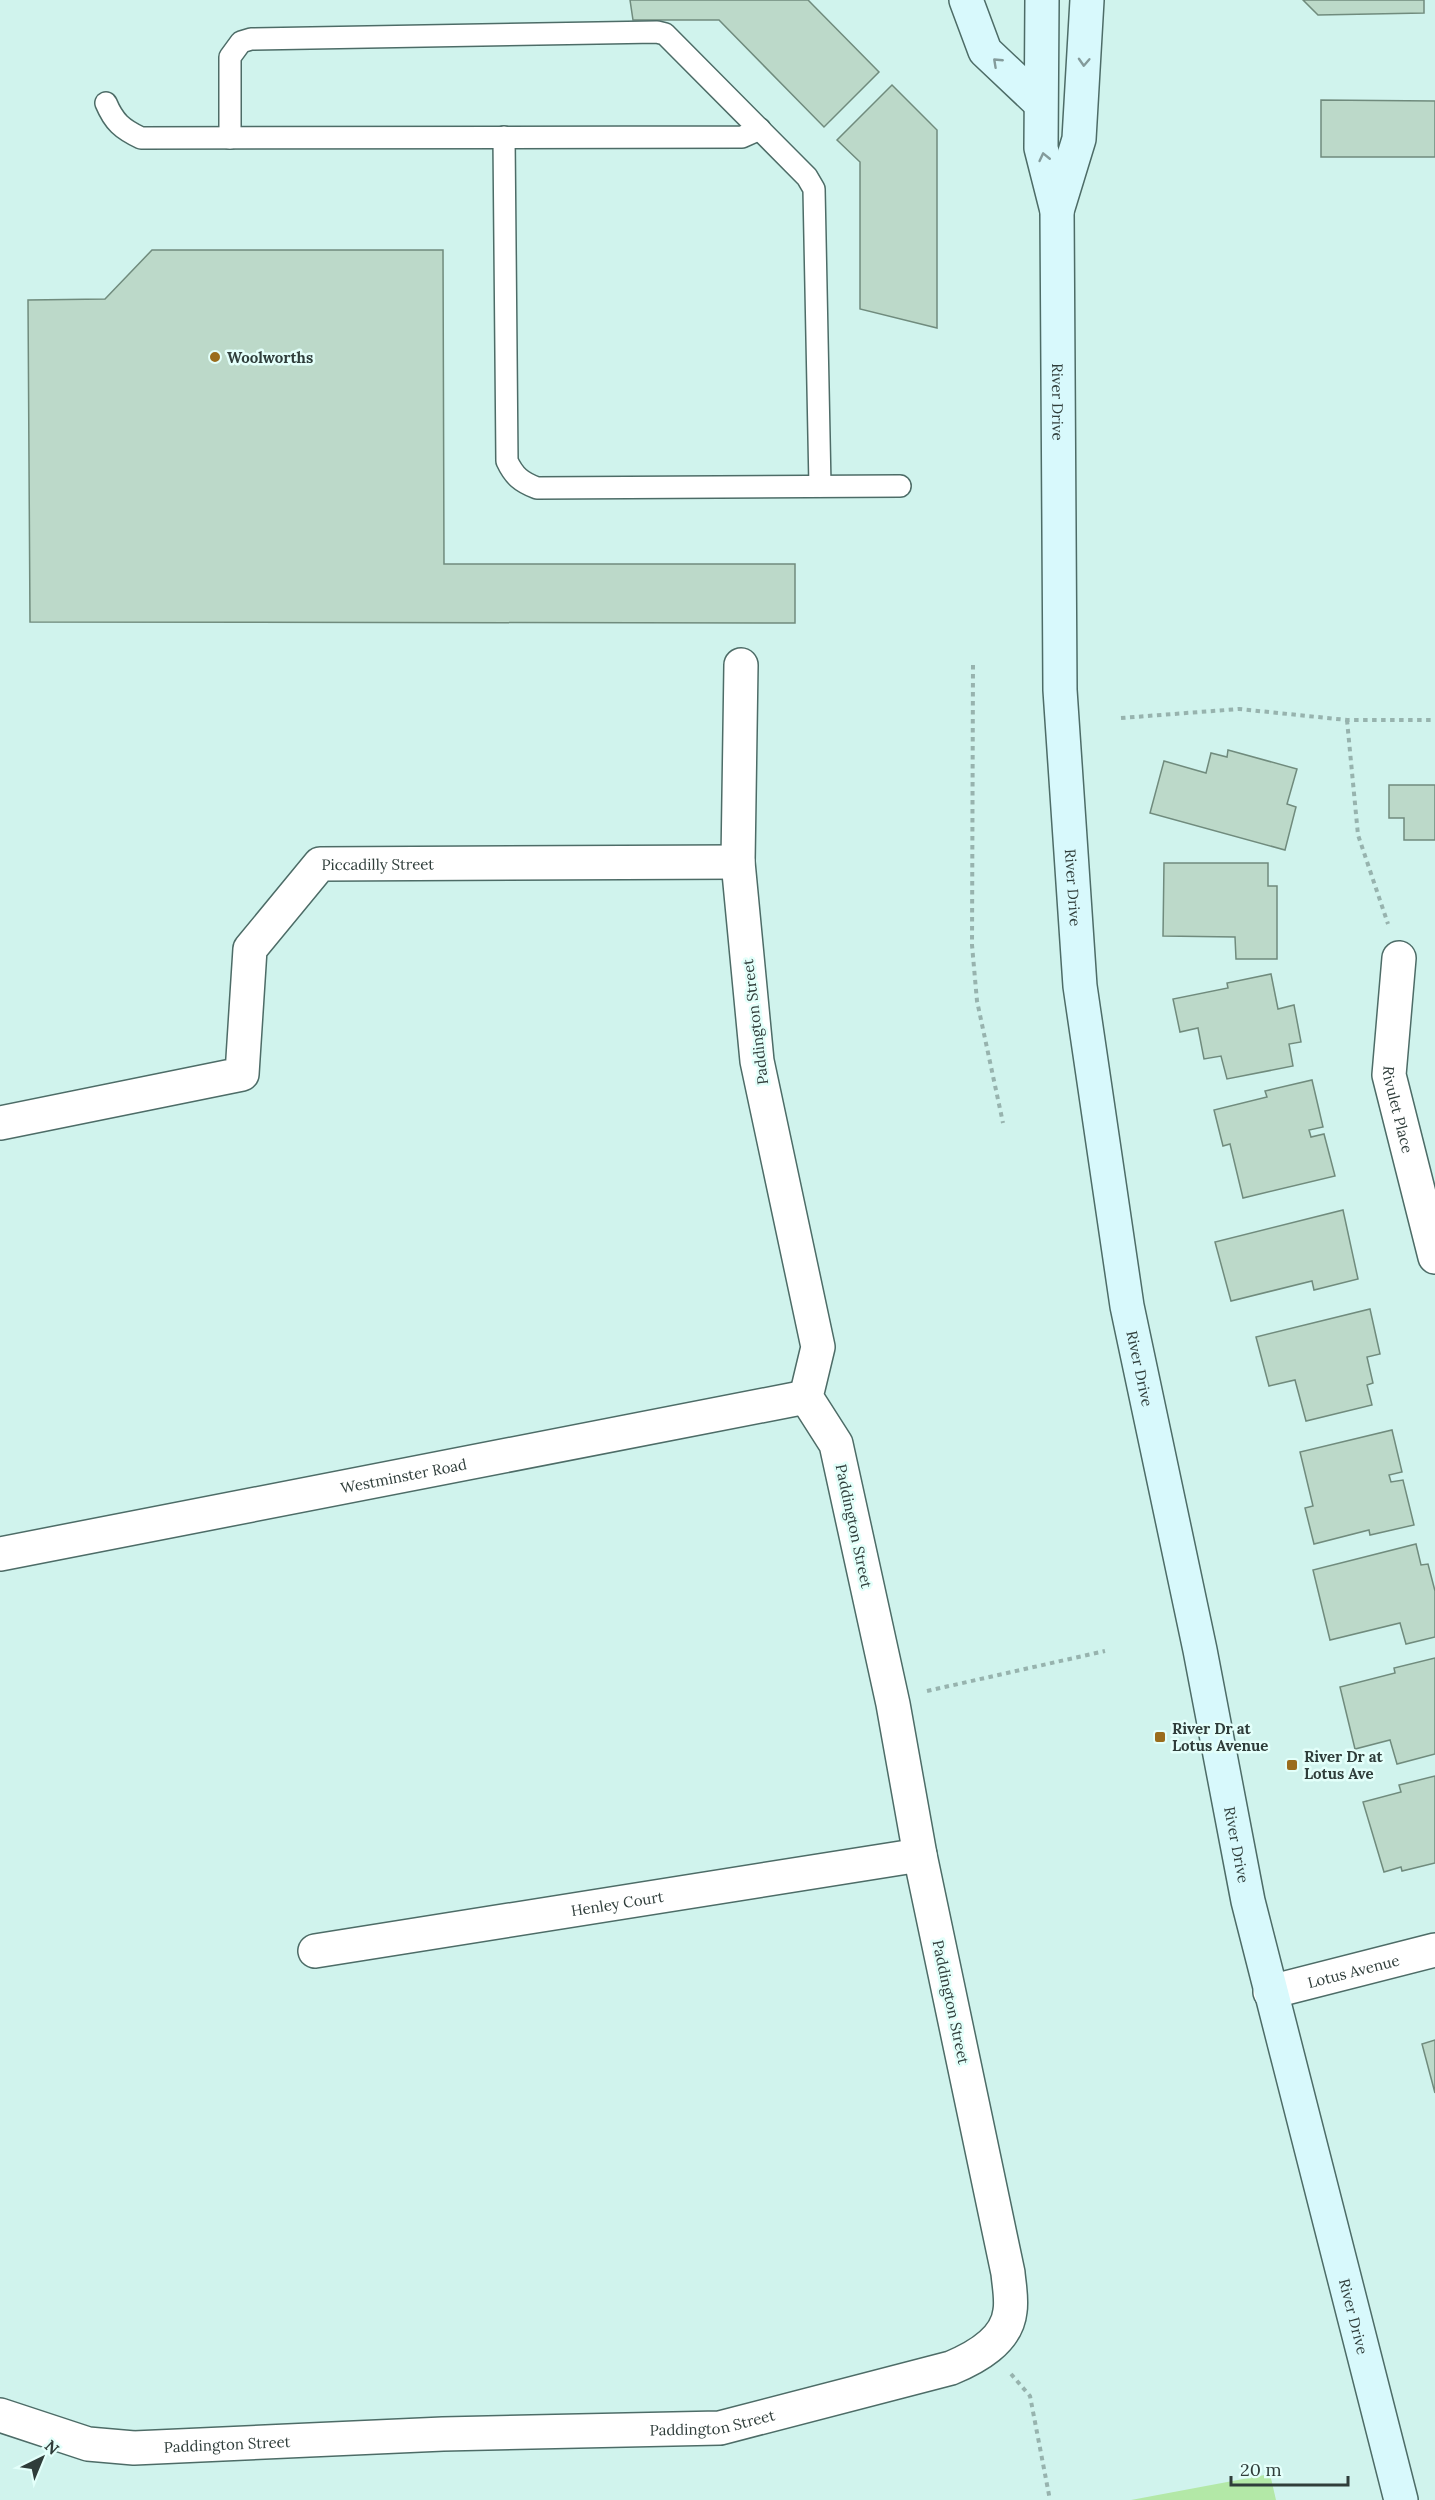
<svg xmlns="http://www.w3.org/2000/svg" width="1435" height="2500" font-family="Lora,serif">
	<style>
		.green { fill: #b3e8a7 }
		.building { fill: #bcd9c9; stroke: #708b7d; stroke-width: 1.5 }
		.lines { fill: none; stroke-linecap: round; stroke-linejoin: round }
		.service-casing { stroke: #4d6c67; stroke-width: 24 }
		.minor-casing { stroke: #4d6c67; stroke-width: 36 }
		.secondary-casing { stroke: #4d6c67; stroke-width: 36 }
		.path { stroke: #97b3ae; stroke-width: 4; stroke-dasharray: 4.5 4.5; stroke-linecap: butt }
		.service { stroke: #fff; stroke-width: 21 }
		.minor { stroke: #fff; stroke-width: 33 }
		.secondary { stroke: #d8f9fc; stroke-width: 33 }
		.oneway { stroke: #849b9b }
		.poi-dot { fill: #9a6c1c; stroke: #e3fffa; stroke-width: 2 }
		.labels { text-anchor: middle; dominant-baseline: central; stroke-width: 5; stroke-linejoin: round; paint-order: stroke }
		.poi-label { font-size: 15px; font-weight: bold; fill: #2f3d3a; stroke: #e3fffa; text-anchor: start }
		.street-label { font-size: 15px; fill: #2f3d3a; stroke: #e3fffa }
	</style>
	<rect width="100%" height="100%" fill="#d0f3ed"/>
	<polygon class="green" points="1270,2474 1276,2500 1131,2500"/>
	<g class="building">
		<polygon points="630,0 808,0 879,72 824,127 719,20 633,20"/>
		<polygon points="1303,0 1424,0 1424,13 1318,15"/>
		<polygon points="892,85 937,130 937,328 860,309 860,162 837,140"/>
		<polygon points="1321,100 1435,101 1435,157 1321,157"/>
		<polygon points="152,250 443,250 444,564 795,564 795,623 30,622 28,300 105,299"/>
		<polygon points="1228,750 1297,769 1287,804 1296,807 1285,850 1150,813 1164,761 1206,773 1211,753 1227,757"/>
		<polygon points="1389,785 1435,785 1435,840 1404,840 1404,818 1389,818"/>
		<polygon points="1164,863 1268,863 1268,886 1277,886 1277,959 1236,959 1235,937 1163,936"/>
		<polygon points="1271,974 1278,1009 1294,1005 1301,1042 1289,1044 1293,1066 1227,1079 1221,1056 1204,1059 1198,1028 1180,1032 1173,999 1228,988 1227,983"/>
		<polygon points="1312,1080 1323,1127 1309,1130 1311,1137 1324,1134 1335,1176 1243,1198 1230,1144 1223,1146 1214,1110 1267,1097 1265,1091"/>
		<polygon points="1343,1210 1358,1279 1314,1290 1312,1281 1231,1301 1215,1242"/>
		<polygon points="1370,1309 1380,1354 1367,1357 1373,1383 1367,1385 1372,1405 1306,1421 1295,1380 1269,1386 1256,1337"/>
		<polygon points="1392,1430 1402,1472 1389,1475 1391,1482 1403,1480 1414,1525 1370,1535 1369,1530 1314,1544 1305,1508 1313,1506 1300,1452"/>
		<polygon points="1416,1544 1421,1565 1428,1564 1435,1591 1435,1637 1406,1644 1400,1623 1330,1640 1313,1570"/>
		<polygon points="1435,1658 1435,1754 1397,1764 1390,1740 1355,1749 1340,1687 1395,1673 1394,1668"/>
		<polygon points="1435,1776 1435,1863 1402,1871 1401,1867 1384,1872 1363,1802 1401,1792 1399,1785"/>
		<polygon points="1435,2040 1435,2093 1422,2044"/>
	</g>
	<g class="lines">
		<defs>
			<g id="service">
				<path d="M106,103C114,122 122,129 141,138L742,137L760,129"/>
				<path d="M504,137L507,461C514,476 521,482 537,488L900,486"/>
				<polyline points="230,138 230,57 241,42 251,39 657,32 665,34 807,177 814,189 820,486"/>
			</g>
			<g id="minor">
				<path id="s1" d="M1399,958L1389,1075L1435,1257"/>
				<path id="s2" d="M0,1123L242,1074L250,949L320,864L738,862"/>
				<path id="s3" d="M0,1554L806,1397"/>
				<path id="s4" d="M315,1951L920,1855"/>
				<path id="s5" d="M1270,1992L1435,1950"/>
				<path id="s6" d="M0,2415L88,2444L134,2448L443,2434L720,2428L951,2368C975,2358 1007,2341 1010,2311C1012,2299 1009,2285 1008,2273L920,1855L893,1704L836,1444L806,1397L818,1347L757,1061L738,862L741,665"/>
			</g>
			<g id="secondary">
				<polyline points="966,0 985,51 1039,102"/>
				<path id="s7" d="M1042,0L1041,148L1057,211L1060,690L1080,986L1127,1306L1200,1650L1248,1901L1401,2500"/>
				<polyline points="1057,211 1079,139 1087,0"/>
			</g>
		</defs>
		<use href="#service" class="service-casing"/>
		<use href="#minor" class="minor-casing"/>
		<use href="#secondary" class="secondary-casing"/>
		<g class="path">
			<polyline points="973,665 972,945 977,1001 1003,1123"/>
			<polyline points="1121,718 1239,709 1347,720 1435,720"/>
			<polyline points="1347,720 1358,835 1388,924"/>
			<polyline points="927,1691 1105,1651"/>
			<polyline points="1011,2374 1030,2396 1050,2500"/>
		</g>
		<use href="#service" class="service"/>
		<use href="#minor" class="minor"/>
		<use href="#secondary" class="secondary"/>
	</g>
	<defs><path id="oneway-chevron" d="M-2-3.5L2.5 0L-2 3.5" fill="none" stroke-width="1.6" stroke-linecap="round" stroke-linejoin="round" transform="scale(1.5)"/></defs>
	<g class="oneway">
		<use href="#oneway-chevron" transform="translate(997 62) rotate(-137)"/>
		<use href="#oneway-chevron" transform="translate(1084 62) rotate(93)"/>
		<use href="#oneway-chevron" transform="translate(1044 157) rotate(-103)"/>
	</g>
	<g class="poi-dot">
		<circle cx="215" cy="357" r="6"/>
		<rect x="1154" y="1731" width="12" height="12" rx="3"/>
		<rect x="1286" y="1759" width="12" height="12" rx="3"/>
	</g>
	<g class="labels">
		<g class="poi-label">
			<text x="227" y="357">Woolworths</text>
			<text x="1172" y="1728">River Dr at<tspan x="1172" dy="17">Lotus Avenue</tspan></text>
			<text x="1304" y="1756">River Dr at<tspan x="1304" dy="17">Lotus Ave</tspan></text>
		</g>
		<g class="street-label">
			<text stroke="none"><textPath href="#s7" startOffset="404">River Drive</textPath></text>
			<text stroke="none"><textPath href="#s2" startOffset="540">Piccadilly Street</textPath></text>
			<text stroke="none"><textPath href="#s7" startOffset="890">River Drive</textPath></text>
			<text transform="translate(755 1022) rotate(-97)">Paddington Street</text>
			<text stroke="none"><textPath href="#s1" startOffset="153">Rivulet Place</textPath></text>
			<text stroke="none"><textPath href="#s7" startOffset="1376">River Drive</textPath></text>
			<text stroke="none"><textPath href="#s3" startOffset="411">Westminster Road</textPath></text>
			<text transform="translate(854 1526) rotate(78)">Paddington Street</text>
			<text stroke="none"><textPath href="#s7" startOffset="1862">River Drive</textPath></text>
			<text stroke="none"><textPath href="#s4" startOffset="306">Henley Court</textPath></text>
			<text stroke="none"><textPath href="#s5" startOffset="86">Lotus Avenue</textPath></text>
			<text transform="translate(951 2002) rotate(78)">Paddington Street</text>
			<text stroke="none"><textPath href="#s7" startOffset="2348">River Drive</textPath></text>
			<text stroke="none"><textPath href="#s6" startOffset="718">Paddington Street</textPath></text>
			<text stroke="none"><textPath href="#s6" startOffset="232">Paddington Street</textPath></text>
		</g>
	</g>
	<g transform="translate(42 2458) rotate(43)" stroke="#e3fffa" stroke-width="4.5" paint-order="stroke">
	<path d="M0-4.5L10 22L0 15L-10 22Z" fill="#2f3d3a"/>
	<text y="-9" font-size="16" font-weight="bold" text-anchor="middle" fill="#2f3d3a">N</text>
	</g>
	<path d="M1231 2476v9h117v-9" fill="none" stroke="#2f3d3a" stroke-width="3"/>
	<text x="1240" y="2476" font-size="18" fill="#2f3d3a" stroke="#e3fffa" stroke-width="4.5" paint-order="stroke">20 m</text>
</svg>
